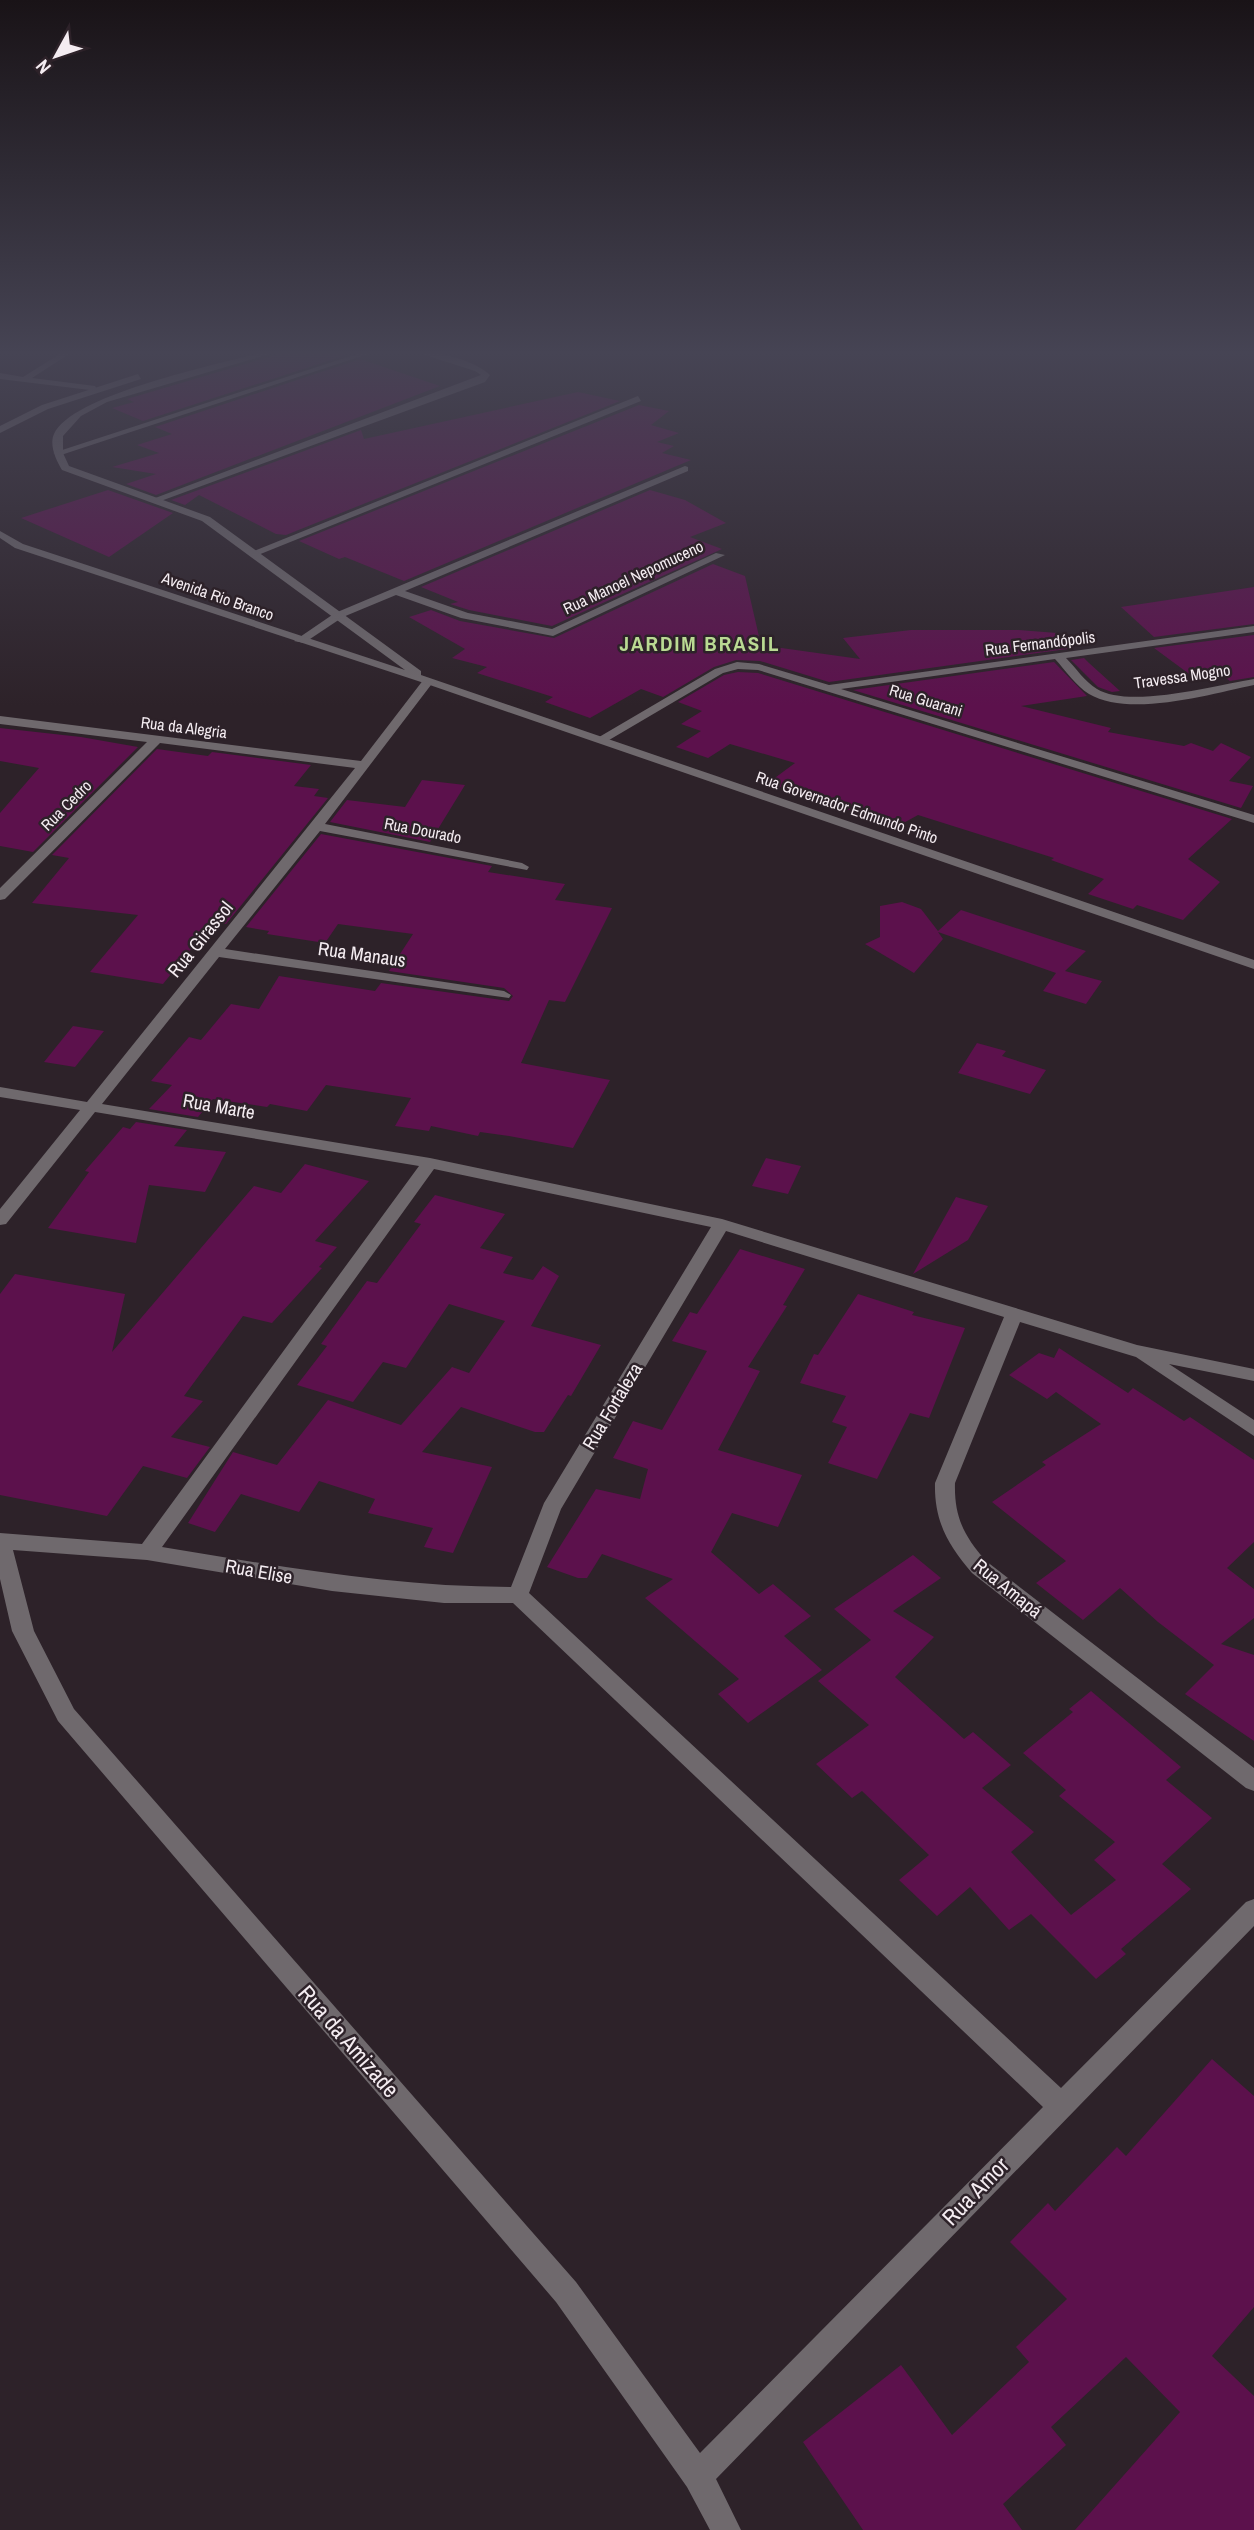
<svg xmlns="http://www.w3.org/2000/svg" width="1254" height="2530" font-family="'Archivo Narrow',sans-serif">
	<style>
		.building { fill: #5c114c }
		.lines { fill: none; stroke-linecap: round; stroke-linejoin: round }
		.minor { fill: #6f696d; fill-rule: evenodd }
		.tertiary { fill: #6f696d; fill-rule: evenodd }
		.labels { text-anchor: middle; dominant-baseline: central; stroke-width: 5; stroke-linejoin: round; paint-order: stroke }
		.far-street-label { font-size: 16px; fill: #f4ecf1; stroke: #2d2229 }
		.street-label { font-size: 19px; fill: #f4ecf1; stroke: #2d2229 }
		.far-district-label { font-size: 21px; font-weight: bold; letter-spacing: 2px; fill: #bada93; stroke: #2d2229 }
		.near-street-label { font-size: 23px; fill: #f4ecf1; stroke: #2d2229 }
	</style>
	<rect width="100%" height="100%" fill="#2d2229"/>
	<g class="building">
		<polygon points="285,352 337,352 346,355 143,421 112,408 134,402 127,399"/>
		<polygon points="360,359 440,386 156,495 126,484 156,474 112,467 159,453 137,445 172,434 155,427"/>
		<polygon points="578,392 620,401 286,535 276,534 199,495 185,505 171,500 361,430 364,439"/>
		<polygon points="639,405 669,411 651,425 679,433 657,442 674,446 662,453 691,460 404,581 345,557 339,559 299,541"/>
		<polygon points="108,490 173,513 109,557 21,518"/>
		<polygon points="650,490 685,500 726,523 690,537 722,549 552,626 469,610 450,604 458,602 421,587"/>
		<polygon points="713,564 745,576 761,645 860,659 843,638 911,630 1019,630 1057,633 1074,648 829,682 760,661 736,660 714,667 663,697 641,689 590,718 545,702 553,697 477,673 487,667 452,658 465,649 409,617 431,610 460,621 554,638"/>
		<polygon points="1254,587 1254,624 1154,637 1121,607"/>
		<polygon points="1254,635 1254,677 1230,681 1222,675 1196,679 1154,648"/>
		<polygon points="1084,658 1089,663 1120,691 1112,692 1098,687 1071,660"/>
		<polygon points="1054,662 1087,696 1021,706 1111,728 1108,732 1184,746 1191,743 1213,751 1221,743 1251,757 1229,781 1253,786 1241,808 853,690"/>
		<polygon points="738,672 758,673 1232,819 1188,859 1220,882 1183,920 1137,905 1133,909 1088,894 1104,879 1051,860 1054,858 918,815 898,826 768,783 795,763 730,744 708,758 676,747 701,731 681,724 702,711 678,702 724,675"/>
		<polygon points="0,728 81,737 138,747 33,852 0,846 0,813 39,768 0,761"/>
		<polygon points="157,749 208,756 212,752 311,765 294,786 319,789 314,796 328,798 226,924 213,922 163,984 90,972 138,915 32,903 69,858 52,855"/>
		<polygon points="422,780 465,785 430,842 330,822 347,800 405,807"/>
		<polygon points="321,834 492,866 488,872 565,884 555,900 612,908 565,1002 549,1000 521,1063 610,1080 573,1148 509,1136 480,1132 478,1136 431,1126 429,1131 395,1126 411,1098 326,1085 307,1111 270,1104 267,1107 213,1099 198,1117 149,1109 172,1085 151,1081 189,1037 201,1040 231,1004 259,1009 279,976 375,991 381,983 509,1001 513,996 504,988 389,971 413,934 338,924 325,943 267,934 269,931 246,927"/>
		<polygon points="902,902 921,909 938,931 961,910 1086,951 1065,971 1102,981 1086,1004 1043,991 1056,973 938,932 943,939 914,973 865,944 880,937 880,906"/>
		<polygon points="73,1026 104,1031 75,1067 44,1062"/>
		<polygon points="977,1043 1006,1051 1002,1056 1046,1070 1030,1094 958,1073"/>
		<polygon points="136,1122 187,1130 174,1146 226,1152 205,1192 149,1185 136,1243 48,1228 89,1172 85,1171 123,1127 130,1129"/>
		<polygon points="766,1158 801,1166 788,1194 752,1186"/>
		<polygon points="305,1164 369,1181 315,1241 337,1247 319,1267 322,1268 272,1323 243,1316 184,1396 203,1401 171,1437 210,1447 187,1478 143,1466 107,1516 0,1495 0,1294 15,1274 125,1294 112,1352 254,1186 281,1193"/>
		<polygon points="435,1195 505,1214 480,1248 513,1257 503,1273 533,1280 543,1266 559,1276 531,1326 601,1345 571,1396 568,1395 544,1432 535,1432 461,1407 422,1452 492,1467 453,1553 424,1547 433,1528 368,1513 375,1499 319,1481 299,1512 241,1494 215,1532 188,1523 233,1452 277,1465 328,1400 401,1425 452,1367 469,1373 505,1321 449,1304 406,1368 383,1362 353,1402 297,1385 327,1346 321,1344 367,1281 377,1283 421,1224 414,1222"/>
		<polygon points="956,1197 988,1206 968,1240 913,1274"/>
		<polygon points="740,1249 805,1269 783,1305 787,1306 748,1367 760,1371 718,1450 802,1475 778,1527 732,1513 711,1552 759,1594 773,1584 811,1616 784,1636 822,1670 748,1723 718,1694 739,1679 645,1598 673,1579 602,1554 587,1578 578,1578 547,1567 596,1489 640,1499 648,1469 613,1458 633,1421 662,1430 707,1351 672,1341 690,1312 697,1314"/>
		<polygon points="858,1294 914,1312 912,1315 965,1328 929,1418 910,1413 877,1479 828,1463 847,1427 832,1422 846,1396 800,1383 814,1354 818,1355"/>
		<polygon points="1059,1348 1128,1393 1133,1388 1184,1421 1190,1417 1254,1460 1254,1542 1227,1568 1254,1589 1254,1618 1221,1644 1254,1655 1254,1741 1185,1694 1214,1665 1158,1622 1120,1588 1083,1620 1036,1583 1066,1561 992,1502 1046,1465 1042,1462 1101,1424 1056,1392 1047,1399 1009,1375 1039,1353 1054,1358"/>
		<polygon points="913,1555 941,1578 893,1611 934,1637 895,1677 964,1739 973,1732 1011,1765 982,1788 1034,1832 1011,1852 1071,1915 1116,1880 1094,1860 1115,1842 1059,1796 1066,1790 1023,1753 1073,1712 1069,1709 1091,1691 1181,1767 1166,1780 1212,1818 1162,1864 1191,1889 1121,1949 1126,1954 1096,1979 1031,1914 1009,1930 970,1887 937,1916 899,1880 929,1855 862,1791 852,1798 816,1764 869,1725 818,1681 871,1640 834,1609"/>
		<polygon points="1212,2059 1254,2096 1254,2307 1212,2356 1254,2396 1254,2530 1075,2530 1180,2412 1126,2357 1051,2427 1066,2445 1003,2504 1022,2530 863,2530 803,2442 901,2365 952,2435 1029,2362 1016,2347 1067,2299 1010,2242 1048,2203 1055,2211 1117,2147 1126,2156"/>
	</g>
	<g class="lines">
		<g class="minor">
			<polygon points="63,352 72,352 32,378 95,386 98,391 0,379 0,373 23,377"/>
			<polygon points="363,352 374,352 61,455 53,453"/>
			<path d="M416,352C437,351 475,360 490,375L485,382L158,502L150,500L481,375L475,371Z"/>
			<polygon points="638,396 641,401 258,555 249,553"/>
			<polygon points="685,466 688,467 688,471 405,591 468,613 552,629 716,553 725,555 553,636 461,618 396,595 343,617 304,643 294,641 335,613"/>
			<path d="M1254,626V632L1066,658C1076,668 1085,682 1097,689C1129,709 1217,685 1254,679V685C1211,694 1129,718 1089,694C1076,686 1066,671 1055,659L841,689L1254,815V823L758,670L738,669L723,673L604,743L594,740L715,669L737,662L759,664L829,685Z"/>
			<path d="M424,679L434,681L325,824L522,863L529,867L527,870L320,831L225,949L504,991L511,995L509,998L219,957L102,1104L430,1158L722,1219L1137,1345L1254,1369V1381L1169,1364L1254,1420V1436L1136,1357L1020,1322L955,1483C954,1517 964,1536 986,1561L1254,1768V1791L1246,1788L972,1573C948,1545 934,1521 935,1483L1004,1317L726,1231L561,1509L529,1593L1061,2088L1246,1902L1254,1899V1926L716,2479L741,2530H710L687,2487L556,2302L58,1721L12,1631L0,1579V1533L142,1544L419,1166L95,1112L6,1224L0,1225V1209L80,1110L0,1097V1087L87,1102L355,768L160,743L5,899L0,900V888L147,742L0,724V716L361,761ZM434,1169L711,1227L544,1503L511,1587C393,1587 278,1566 162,1547ZM13,1550L147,1560L332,1591L444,1603H513L1043,2107L700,2453L576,2282L74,1709L34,1631Z"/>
		</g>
		<g class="tertiary">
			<path d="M264,352H276L107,402L81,416L63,436V453L69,466L210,517L421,671V675L1254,960V969L424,683L15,548L0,538V531L23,544L405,670L202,521L62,470C56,460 49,445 54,434C73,394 220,364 264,352Z"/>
			<polygon points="138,374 141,379 48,409 0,433 0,426 42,405"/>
		</g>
	</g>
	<linearGradient id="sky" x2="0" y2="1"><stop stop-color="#191317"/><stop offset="0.5" stop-color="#464454"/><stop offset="1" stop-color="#464454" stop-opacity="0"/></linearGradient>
	<rect width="1254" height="706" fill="url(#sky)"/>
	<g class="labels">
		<g class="far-street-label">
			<text transform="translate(633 577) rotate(-25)">Rua Manoel Nepomuceno</text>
			<text transform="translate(218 596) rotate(19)">Avenida Rio Branco</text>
			<text transform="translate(1040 643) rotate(-7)">Rua Fernandópolis</text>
			<text transform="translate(1182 676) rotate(-8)">Travessa Mogno</text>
			<text transform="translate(926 700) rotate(17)">Rua Guarani</text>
			<text transform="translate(184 727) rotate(7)">Rua da Alegria</text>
			<text transform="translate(66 805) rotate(-45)">Rua Cedro</text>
			<text transform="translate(847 807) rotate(19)">Rua Governador Edmundo Pinto</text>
			<text transform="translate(423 830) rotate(11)">Rua Dourado</text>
		</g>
		<g class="street-label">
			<text transform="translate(200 939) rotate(-51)">Rua Girassol</text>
			<text transform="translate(362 954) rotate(8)">Rua Manaus</text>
			<text transform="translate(219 1106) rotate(10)">Rua Marte</text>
			<text transform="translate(612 1406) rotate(-59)">Rua Fortaleza</text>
			<text transform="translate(259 1571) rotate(10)">Rua Elise</text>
			<text transform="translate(1008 1588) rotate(39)">Rua Amapá</text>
		</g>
		<g class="far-district-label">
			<text x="700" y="643">JARDIM BRASIL</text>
		</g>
		<g class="near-street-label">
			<text transform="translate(349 2041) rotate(49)">Rua da Amizade</text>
			<text transform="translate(975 2191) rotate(-46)">Rua Amor</text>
		</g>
	</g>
	<g transform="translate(56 56) rotate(230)" stroke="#2d2229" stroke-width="5" paint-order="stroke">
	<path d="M0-5L12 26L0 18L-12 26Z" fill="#f4ecf1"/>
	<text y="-10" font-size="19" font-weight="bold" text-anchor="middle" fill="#f4ecf1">N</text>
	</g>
</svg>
